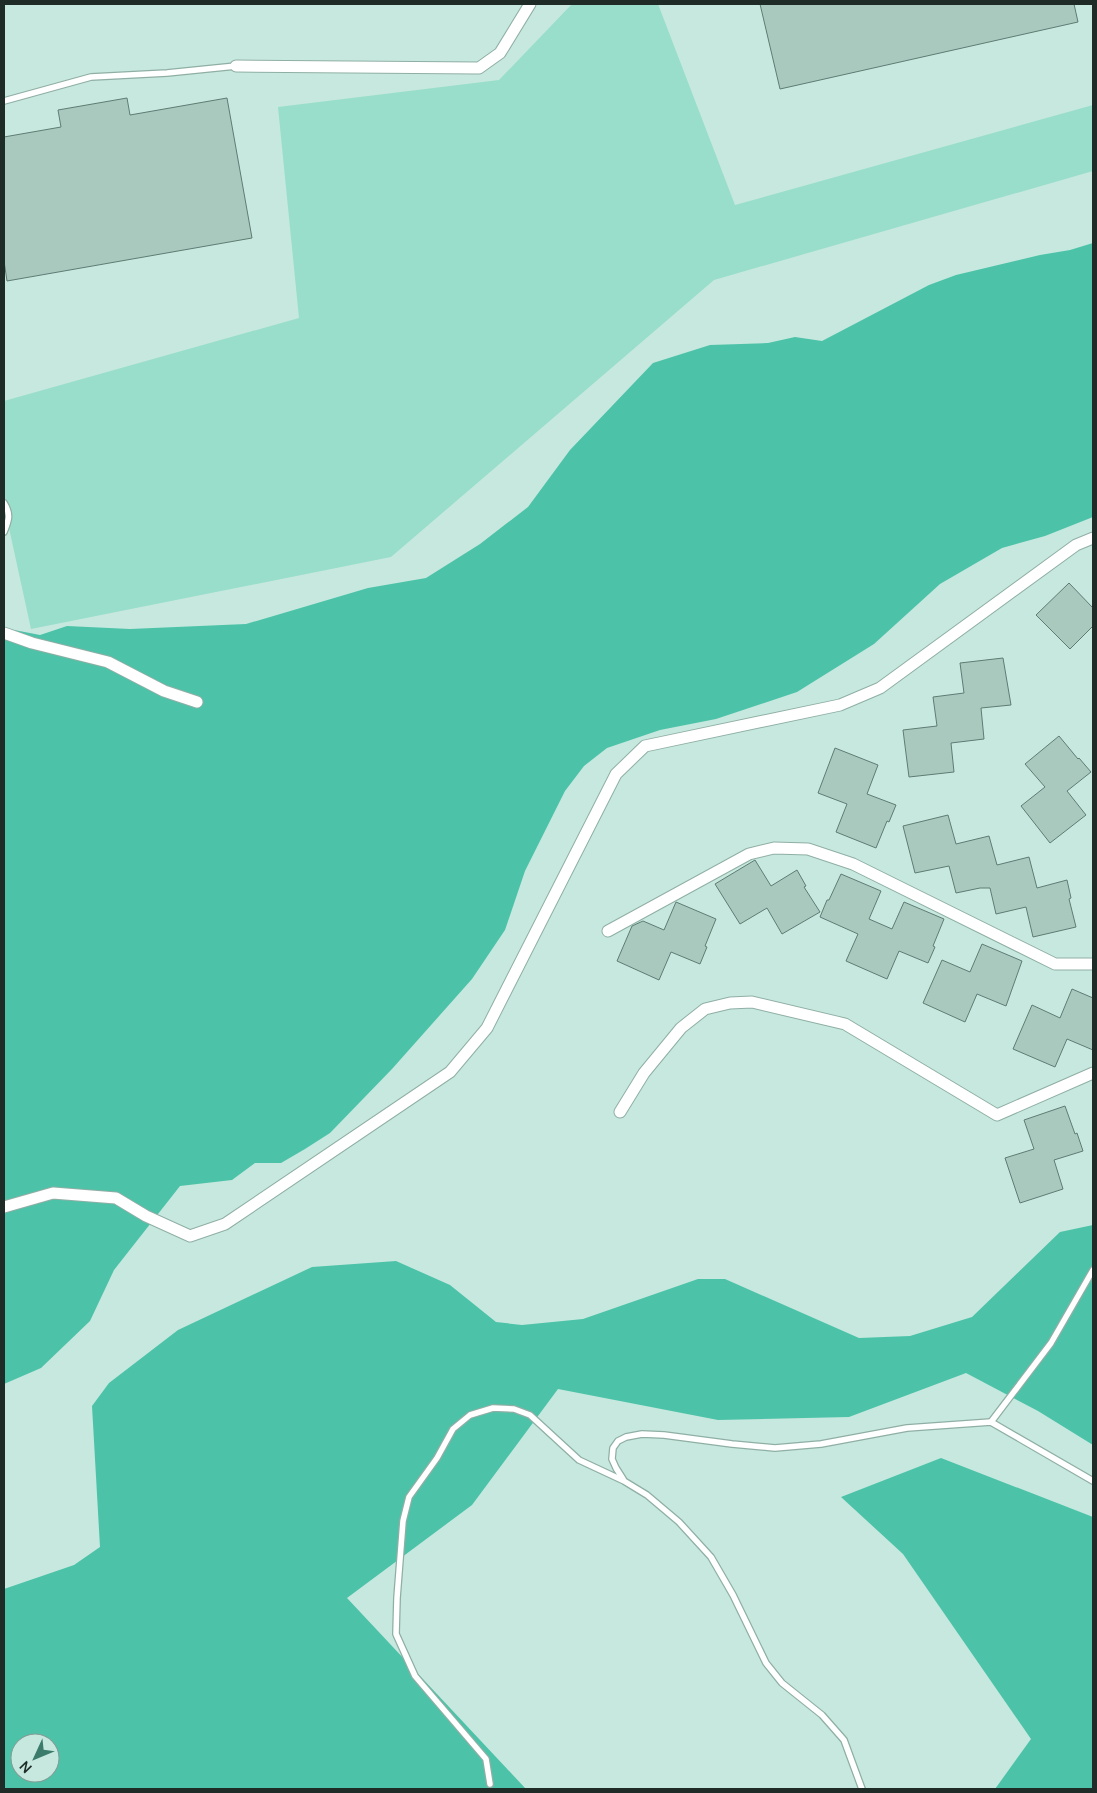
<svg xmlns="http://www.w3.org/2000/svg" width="1097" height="1793" font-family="Manrope,sans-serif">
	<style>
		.green { fill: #98deca }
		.forest { fill: #4cc3a8; fill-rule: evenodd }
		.building { fill: #a9c9bf; stroke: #5e7c73 }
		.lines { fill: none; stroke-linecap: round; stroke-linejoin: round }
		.lane-casing { stroke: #8fafa5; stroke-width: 8 }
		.street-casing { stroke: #8fafa5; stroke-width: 13 }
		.lane { stroke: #fff; stroke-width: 5.5 }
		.street { stroke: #fff; stroke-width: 11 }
	</style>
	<rect width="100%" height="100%" fill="#c7e8de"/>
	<polygon class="green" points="572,4 658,4 735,205 1093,105 1093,171 714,280 391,557 31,629 4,505 4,401 299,318 278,107 499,80"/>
	<g class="forest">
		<polygon points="1093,243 1093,517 1045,536 1002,548 940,584 874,644 797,692 716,719 660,730 607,748 584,766 565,791 525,871 505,930 472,979 392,1069 330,1133 305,1149 281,1163 255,1163 232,1180 180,1186 114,1270 90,1321 41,1368 4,1384 4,628 40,635 67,626 130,629 246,624 368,588 426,578 480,544 528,507 570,450 653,363 710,345 768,343 795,337 822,341 929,285 956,275 1040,255 1070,250"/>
		<path d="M1093,1225V1445L1038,1411L966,1373L849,1417L718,1420L558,1389L472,1505L347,1598L526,1789H4V1589L74,1565L100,1547L92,1406L109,1383L178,1330L312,1267L396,1261L450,1285L496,1322L522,1325L583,1319L698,1279H725L859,1338L910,1336L972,1317L1060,1232ZM20,1743H50V1773H20Z"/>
		<polygon points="941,1458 1093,1517 1093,1789 995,1789 1031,1739 903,1554 841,1497"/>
	</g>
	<g class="building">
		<polygon points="760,4 1074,4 1078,22 780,89"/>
		<polygon points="127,98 130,115 227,98 252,238 7,281 4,261 4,137 61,127 58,110"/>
		<polygon points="1069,583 1093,608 1093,626 1070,649 1036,615"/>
		<polygon points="1003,658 1011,705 981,708 984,739 951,743 954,772 909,777 903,730 937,726 933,697 964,693 960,663"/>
		<polygon points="1059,736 1078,759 1079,758 1091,772 1067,791 1086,815 1050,843 1021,806 1045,787 1025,764"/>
		<polygon points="835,748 878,765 867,794 896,805 889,822 887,821 876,848 836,832 847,804 818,793"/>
		<polygon points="948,815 956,844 989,836 997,865 1029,857 1037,888 1067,880 1071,898 1069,899 1076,927 1033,937 1026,907 996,914 990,888 980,888 956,893 949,866 915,873 903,826"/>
		<polygon points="755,860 771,886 797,870 806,886 804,887 820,912 782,934 767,908 740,924 715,884"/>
		<polygon points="841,874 881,891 869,919 892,929 904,902 944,919 933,946 935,947 928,963 899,951 887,979 846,961 858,934 820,917 827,900 829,900"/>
		<polygon points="676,902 716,919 705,946 707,947 700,964 671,952 659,980 617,961 632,926 643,921 664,930"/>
		<polygon points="982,944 1022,961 1006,1006 977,994 965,1022 923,1003 942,960 970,972"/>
		<polygon points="1072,989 1093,998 1093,1050 1067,1039 1055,1067 1013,1049 1032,1005 1060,1018"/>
		<polygon points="1065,1106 1075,1134 1077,1133 1083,1151 1054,1160 1063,1189 1020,1203 1005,1158 1034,1149 1024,1120"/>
	</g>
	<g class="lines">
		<defs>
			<g id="lane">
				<polyline points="4,101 91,77 167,73 236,66"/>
				<path d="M4,503C11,514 9,520 4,532"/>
				<polyline points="991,1422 1051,1343 1093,1270"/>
				<polyline points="623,1479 616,1468 612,1459 613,1448 618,1441 626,1437 642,1434 664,1435 732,1444 775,1448 821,1444 907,1428 991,1422 1093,1481"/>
				<polyline points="490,1784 486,1759 415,1676 396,1634 397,1598 403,1521 409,1497 437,1458 453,1429 470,1415 493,1408 514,1409 530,1415 579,1460 624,1481 647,1495 679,1522 711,1557 733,1595 766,1663 782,1683 822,1715 844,1740 862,1789"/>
			</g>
			<g id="street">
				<polyline points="236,66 479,68 500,53 530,4"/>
				<polyline points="4,633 32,643 108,662 164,691 197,702"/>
				<polyline points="608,931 749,854 774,848 808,849 853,864 1055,964 1093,964"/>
				<polyline points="620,1112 644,1073 681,1028 705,1009 730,1003 752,1002 845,1024 997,1115 1093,1073"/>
				<polyline points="4,1207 53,1193 116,1198 146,1216 190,1236 225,1224 450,1072 487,1028 616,774 645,746 840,705 880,688 1076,545 1093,538"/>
			</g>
		</defs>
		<use href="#lane" class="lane-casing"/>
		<use href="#street" class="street-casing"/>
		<use href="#lane" class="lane"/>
		<use href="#street" class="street"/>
	</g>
	<rect width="1097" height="1793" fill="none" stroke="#1e2b27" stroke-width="10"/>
	<g transform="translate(35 1758) rotate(226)"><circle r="24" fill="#c7e8de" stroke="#839c95"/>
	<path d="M0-4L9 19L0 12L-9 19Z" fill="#3a7b6b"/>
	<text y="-8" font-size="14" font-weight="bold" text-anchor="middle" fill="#1e2b27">N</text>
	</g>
</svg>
